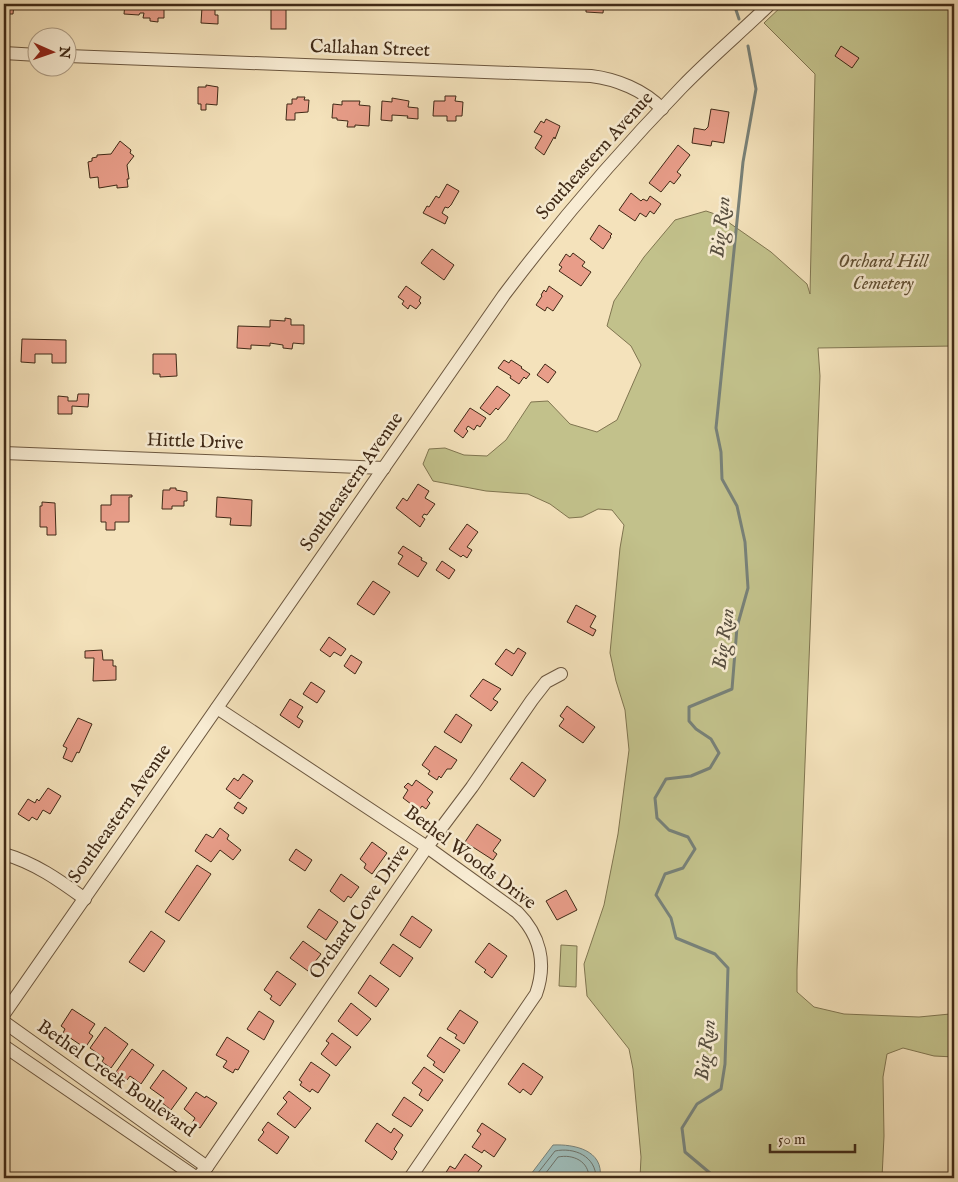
<svg xmlns="http://www.w3.org/2000/svg" width="958" height="1182" font-family="'IM FELL English',serif">
	<style>
		.green { fill: #c2c18b; stroke: #807550 }
		.water { fill: #9ebcb9; stroke: #788178 }
		.lines { fill: none; stroke-linecap: round; stroke-linejoin: round }
		.shore { stroke: #6e7268; stroke-width: 1 }
		.stream { stroke: #788178; stroke-width: 3 }
		.building { fill: #e89d89; stroke: #3f2916 }
		.minor-casing { stroke: #6c573f; stroke-width: 14 }
		.minor { stroke: #f8ecd3; stroke-width: 12 }
		.labels { text-anchor: middle; dominant-baseline: central; stroke-width: 5; stroke-linejoin: round; paint-order: stroke }
		.street-label { font-size: 19px; fill: #3f2916; stroke: #f8ecd3 }
		.park-label { font-size: 19px; font-style: italic; fill: #604f33; stroke: #f8ecd3 }
		.water-label { font-size: 20px; font-style: italic; fill: #574e3f; stroke: #f8ecd3 }
	</style>
	<rect width="100%" height="100%" fill="#f4e2bb"/>
	<filter id="stains"><feTurbulence type="fractalNoise" baseFrequency=".004" numOctaves="4"/><feColorMatrix values="0 0 0 0 .2 0 0 0 0 .09 0 0 0 0 .02 0 0 0 .5 -.17"/></filter>
	<radialGradient id="worn" r=".72"><stop offset=".6" stop-color="#630" stop-opacity="0"/><stop offset="1" stop-color="#630" stop-opacity=".3"/></radialGradient>
	<g class="green">
		<polygon points="784,4 954,4 954,346 818,348 820,376 797,970 797,992 814,1007 844,1014 919,1017 950,1014 954,1007 954,1057 934,1056 903,1048 887,1054 883,1077 884,1136 882,1178 640,1178 641,1157 633,1069 629,1049 587,996 584,964 604,905 618,834 629,750 625,710 616,681 610,653 620,548 624,525 612,510 598,509 582,517 569,518 550,504 528,494 486,491 433,481 423,464 429,449 445,448 464,455 487,456 506,440 531,402 548,401 570,424 597,432 617,420 641,365 631,346 607,326 614,301 644,257 675,220 706,211 718,215 771,252 807,284 810,294 815,74 764,23"/>
		<polygon points="561,945 577,946 576,987 559,986"/>
	</g>
	<path class="water" d="M553,1145C574,1144 604,1150 600,1178H528Z"/>
	<g class="lines">
		<g class="shore">
			<path d="M534,1178L555,1151C574,1147 596,1156 596,1178"/>
			<path d="M542,1178L558,1157C573,1154 589,1161 589,1178"/>
		</g>
		<g class="stream">
			<polyline points="734,4 739,19"/>
			<polyline points="708,1178 710,1173 685,1152 682,1128 697,1104 721,1089 725,1064 728,968 715,954 676,938 671,918 656,895 665,874 683,868 695,849 688,837 669,830 657,818 655,798 666,779 691,776 710,768 719,753 711,739 696,729 689,721 689,707 732,689 737,627 748,588 745,542 737,506 722,479 721,452 716,428 743,162 756,89 748,46"/>
		</g>
	</g>
	<g class="building">
		<polygon points="4,4 14,4 13,14 6,14 5,22"/>
		<polygon points="125,4 164,4 164,18 158,18 158,22 150,21 150,18 143,18 144,13 140,13 139,15 124,14"/>
		<polygon points="586,4 604,4 603,13 586,12"/>
		<rect x="271" y="5" width="15" height="24"/>
		<polygon points="202,7 215,7 215,15 218,15 218,24 201,23"/>
		<polygon points="841,46 859,58 852,68 835,56"/>
		<polygon points="206,85 218,87 217,105 206,104 206,110 201,110 201,104 198,104 198,87 206,87"/>
		<polygon points="445,96 456,96 455,101 463,102 462,116 456,116 456,121 447,121 447,116 433,116 434,101 445,101"/>
		<polygon points="297,97 305,97 304,100 309,100 308,112 295,113 295,120 286,120 287,104 292,104 292,99 297,99"/>
		<polygon points="392,98 409,101 408,107 418,108 418,119 407,118 408,116 392,115 392,121 381,120 382,101 392,102"/>
		<polygon points="342,101 360,101 359,105 370,106 369,126 355,125 355,127 347,127 348,121 337,120 337,118 332,118 333,104 342,105"/>
		<polygon points="711,109 729,112 724,143 712,141 711,146 692,143 694,128 705,130 708,127"/>
		<polygon points="546,119 560,126 555,139 554,137 544,155 535,148 542,136 534,132 541,121 544,123"/>
		<polygon points="120,141 131,150 130,153 134,156 127,165 129,179 127,179 128,187 117,188 117,185 99,188 98,177 90,178 88,162 92,161 92,158 97,157 97,155 111,154"/>
		<polygon points="678,145 690,155 677,172 681,175 674,184 670,181 661,192 649,183"/>
		<polygon points="447,184 459,191 451,205 448,208 445,207 442,213 448,217 445,224 423,213 427,206 429,207 436,196 439,198"/>
		<polygon points="631,193 641,201 643,199 647,201 650,196 661,204 654,214 650,211 646,217 640,213 635,221 619,210"/>
		<polygon points="599,225 612,234 610,236 611,237 603,249 590,239"/>
		<polygon points="432,249 454,265 444,280 421,263"/>
		<polygon points="573,253 585,262 582,266 591,272 581,286 559,271 562,267 559,265 566,254 570,257"/>
		<polygon points="406,286 421,297 419,301 421,303 416,309 410,305 408,309 402,304 404,301 398,297"/>
		<polygon points="549,286 563,296 553,311 547,307 545,311 536,305 542,296 541,295 544,290 546,292"/>
		<polygon points="285,318 291,319 291,325 304,325 304,344 293,343 292,349 283,348 283,345 270,343 270,346 251,345 251,349 237,348 238,326 270,327 270,320 285,321"/>
		<polygon points="22,339 66,340 66,363 52,363 52,354 35,354 35,363 21,362"/>
		<polygon points="153,354 176,354 177,376 160,377 160,374 153,374"/>
		<polygon points="504,360 509,363 511,360 522,367 521,368 530,374 526,379 524,377 519,384 510,378 511,376 498,368"/>
		<polygon points="545,364 556,372 548,383 537,375"/>
		<polygon points="497,386 510,395 498,410 496,408 490,415 480,408"/>
		<polygon points="78,394 89,394 88,407 72,406 72,414 58,414 58,396 68,397 68,401 77,401"/>
		<polygon points="470,408 486,418 480,427 477,425 474,430 468,426 466,429 468,431 463,438 454,431"/>
		<polygon points="418,484 429,491 425,498 435,504 427,515 424,514 422,517 425,519 420,527 396,508 403,498 407,501"/>
		<polygon points="170,488 176,488 176,490 187,492 187,501 184,501 184,506 172,506 172,509 162,509 163,490 170,490"/>
		<polygon points="111,495 132,495 132,497 129,497 129,522 115,522 115,530 106,530 106,522 101,522 101,505 111,505"/>
		<polygon points="217,497 252,500 251,526 230,525 231,518 216,517"/>
		<polygon points="42,502 55,503 56,535 47,535 47,527 40,527 40,506 42,506"/>
		<polygon points="467,524 478,532 467,547 472,550 467,558 463,555 461,557 449,549"/>
		<polygon points="403,546 422,558 421,560 427,563 418,577 398,564 403,556 398,553"/>
		<polygon points="442,561 455,570 449,579 436,570"/>
		<polygon points="373,581 390,592 374,615 357,604"/>
		<polygon points="576,605 596,616 590,627 596,630 593,636 567,622"/>
		<polygon points="329,637 346,649 341,656 334,652 330,657 320,650"/>
		<polygon points="518,648 526,653 512,676 495,664 506,649 514,654"/>
		<polygon points="102,650 103,660 113,660 113,666 116,666 116,680 93,681 94,658 85,658 85,651"/>
		<polygon points="351,655 362,662 355,674 344,666"/>
		<polygon points="483,679 501,689 493,699 498,702 491,711 470,696"/>
		<polygon points="311,682 325,691 317,703 303,694"/>
		<polygon points="290,699 303,707 297,717 303,721 299,728 280,715"/>
		<polygon points="567,706 595,727 583,743 559,726 564,719 560,716"/>
		<polygon points="456,714 472,725 461,743 444,732"/>
		<polygon points="78,718 92,724 79,753 77,752 72,762 63,758 67,748 63,746"/>
		<polygon points="435,746 457,760 451,769 447,769 441,778 439,776 437,780 428,774 430,771 422,765"/>
		<polygon points="522,762 546,780 534,797 510,779"/>
		<polygon points="243,774 253,781 240,799 226,789 234,778 238,781"/>
		<polygon points="416,780 433,792 427,800 430,803 426,809 422,806 419,810 403,798 408,790 404,787 408,783 412,786"/>
		<polygon points="48,788 61,796 50,814 43,810 37,820 32,817 29,821 18,814 28,799 35,803 37,799 39,801"/>
		<polygon points="238,802 247,808 243,814 234,808"/>
		<polygon points="477,824 501,840 493,851 497,854 493,860 465,842"/>
		<polygon points="220,828 229,835 227,839 241,850 233,860 220,850 211,862 195,851 206,834 213,838"/>
		<polygon points="372,842 387,853 372,874 364,868 366,864 360,859"/>
		<polygon points="296,849 312,860 305,871 289,860"/>
		<polygon points="197,865 211,874 179,921 165,912"/>
		<polygon points="341,874 359,887 351,898 348,896 344,902 330,891"/>
		<polygon points="566,890 577,910 557,920 546,901"/>
		<polygon points="319,909 338,922 326,940 307,927"/>
		<polygon points="412,916 432,930 420,948 400,935"/>
		<polygon points="151,931 165,941 144,972 129,962"/>
		<polygon points="303,941 321,954 308,971 290,958"/>
		<polygon points="489,943 507,956 492,978 484,972 486,970 475,962"/>
		<polygon points="393,944 413,958 400,977 380,963"/>
		<polygon points="277,971 296,984 280,1006 270,999 272,996 264,990"/>
		<polygon points="370,975 389,989 376,1007 358,993"/>
		<polygon points="351,1003 371,1019 357,1036 338,1021"/>
		<polygon points="72,1009 95,1024 89,1033 93,1036 85,1048 63,1033 65,1029 61,1026"/>
		<polygon points="460,1010 478,1022 464,1044 455,1038 457,1035 447,1029"/>
		<polygon points="259,1011 274,1021 264,1040 247,1029"/>
		<polygon points="105,1027 128,1044 111,1068 102,1062 104,1058 90,1048"/>
		<polygon points="332,1033 351,1047 336,1066 321,1054 329,1043 326,1041"/>
		<polygon points="227,1037 249,1051 238,1070 235,1069 233,1073 223,1067 227,1061 216,1055"/>
		<polygon points="440,1037 460,1050 444,1073 433,1065 435,1062 427,1056"/>
		<polygon points="132,1049 154,1065 141,1084 130,1076 127,1080 116,1072"/>
		<polygon points="311,1062 330,1075 318,1093 312,1089 310,1092 300,1085 302,1082 299,1080"/>
		<polygon points="523,1063 543,1077 531,1095 523,1089 520,1093 508,1084"/>
		<polygon points="424,1067 443,1080 428,1101 419,1095 422,1090 412,1083"/>
		<polygon points="163,1070 187,1088 171,1110 161,1102 164,1098 150,1088"/>
		<polygon points="289,1091 311,1108 295,1128 277,1114 287,1102 283,1098"/>
		<polygon points="196,1092 205,1098 206,1096 217,1103 200,1128 192,1123 195,1118 184,1109"/>
		<polygon points="404,1097 423,1110 411,1127 392,1115"/>
		<polygon points="268,1122 289,1137 277,1154 258,1140 264,1132 262,1130"/>
		<polygon points="377,1123 391,1133 394,1128 403,1135 394,1149 397,1152 392,1160 365,1141"/>
		<polygon points="482,1123 506,1139 494,1157 484,1150 482,1153 472,1147 481,1134 477,1131"/>
		<polygon points="465,1154 482,1166 475,1176 479,1178 451,1178 445,1174 450,1166 455,1169"/>
	</g>
	<g class="lines">
		<defs>
			<g id="minor">
				<polyline points="4,53 38,55"/>
				<path d="M68,56L591,76C616,79 644,90 662,109"/>
				<polyline points="4,453 384,468"/>
				<path d="M217,708L427,847L517,912C540,935 547,963 536,994L410,1178"/>
				<path d="M4,854C35,863 59,880 85,899"/>
				<path d="M4,1014L504,295C559,222 618,153 682,87C710,58 741,32 770,4"/>
				<polyline points="4,1022 207,1167"/>
				<polyline points="4,1046 197,1178"/>
				<polyline points="197,1178 207,1167 427,847 472,787 532,700 546,682 561,674"/>
			</g>
		</defs>
		<use href="#minor" class="minor-casing"/>
		<use href="#minor" class="minor"/>
	</g>
	<g class="labels">
		<g class="street-label">
			<text transform="translate(370 49) rotate(2)">Callahan Street</text>
			<text transform="translate(595 156) rotate(-48)">Southeastern Avenue</text>
			<text transform="translate(195 442) rotate(2)">Hittle Drive</text>
			<text transform="translate(352 482) rotate(-55)">Southeastern Avenue</text>
			<text transform="translate(120 814) rotate(-55)">Southeastern Avenue</text>
			<text transform="translate(470 858) rotate(37)">Bethel Woods Drive</text>
			<text transform="translate(360 912) rotate(-55)">Orchard Cove Drive</text>
			<text transform="translate(116 1079) rotate(35)">Bethel Creek Boulevard</text>
		</g>
		<g class="park-label">
			<text x="883" y="262">Orchard Hill<tspan x="883" dy="22">Cemetery</tspan></text>
		</g>
		<g class="water-label">
			<text transform="translate(721 227) rotate(-84)">Big Run</text>
			<text transform="translate(724 639) rotate(-82)">Big Run</text>
			<text transform="translate(706 1050) rotate(-83)">Big Run</text>
		</g>
	</g>
	<rect width="958" height="1182" fill="none" stroke="#f4e2bb" stroke-width="20"/>
	<rect x="5" y="5" width="948" height="1172" fill="none" stroke="#3f2916" stroke-width="2.5"/>
	<rect x="10" y="10" width="938" height="1162" fill="none" stroke="#3f2916"/>
	<g transform="translate(52 52) rotate(92)"><circle r="24" fill="#f8ecd3" stroke="#ae9e87"/>
	<path d="M0-4L9 19L0 12L-9 19Z" fill="#8f2418"/>
	<text y="-8" font-size="14" font-weight="bold" text-anchor="middle" fill="#3f2916">N</text>
	</g>
	<path d="M770 1144v8h85v-8" fill="none" stroke="#3f2916" stroke-width="2.5"/>
	<text x="778" y="1144" font-size="15" fill="#3f2916" stroke="#f8ecd3" stroke-width="4" paint-order="stroke">50 m</text>
	<rect width="100%" height="100%" filter="url(#stains)"/>
	<rect width="100%" height="100%" fill="url(#worn)"/>
</svg>
